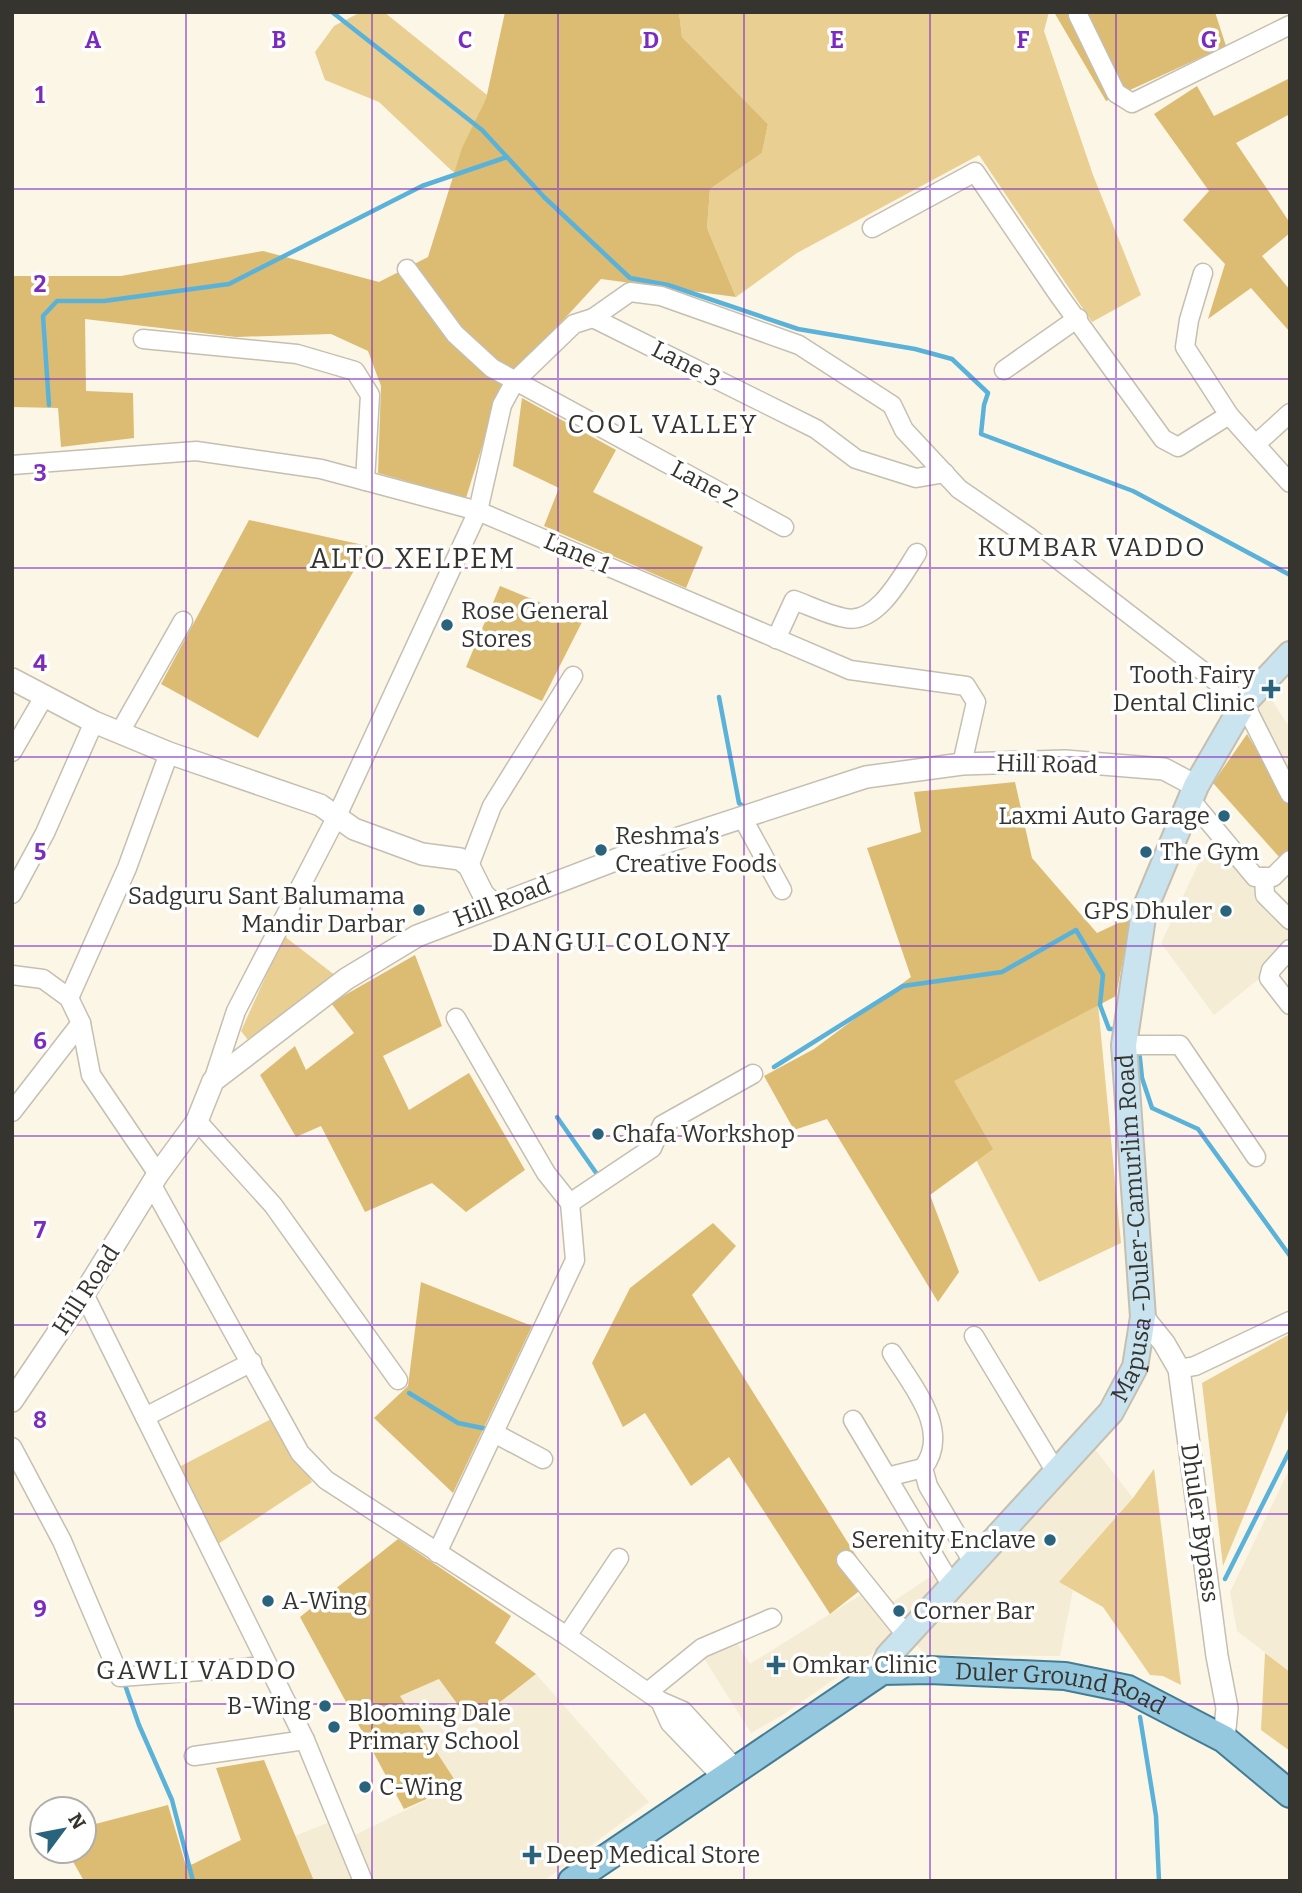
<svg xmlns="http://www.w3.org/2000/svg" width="1302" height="1893" font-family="Bitter,serif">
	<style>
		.built { fill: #f5ecd6 }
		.green { fill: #e9cf91 }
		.forest { fill: #dbbc72 }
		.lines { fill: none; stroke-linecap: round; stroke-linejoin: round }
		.stream { stroke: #5bb2d9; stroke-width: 4.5 }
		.minor-casing { stroke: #c5bfb1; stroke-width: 21 }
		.tertiary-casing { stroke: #c5bfb1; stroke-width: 24 }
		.secondary-casing { stroke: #c5bfb1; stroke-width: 28 }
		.primary-casing { stroke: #447c93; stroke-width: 30 }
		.minor { stroke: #fff; stroke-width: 18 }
		.tertiary { stroke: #fff; stroke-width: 21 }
		.secondary { stroke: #c9e3ef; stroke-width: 24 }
		.primary { stroke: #93c8df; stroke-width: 26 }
		.grid { fill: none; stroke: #7b2cbf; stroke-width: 2; stroke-opacity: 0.55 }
		.poi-dot { fill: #29637c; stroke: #fff; stroke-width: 2.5 }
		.labels { text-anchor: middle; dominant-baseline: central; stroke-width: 7; stroke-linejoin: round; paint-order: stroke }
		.street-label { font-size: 24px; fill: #36342e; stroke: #fff }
		.poi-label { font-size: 24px; fill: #36342e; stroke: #fff; text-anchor: start }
		.neighbourhood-label { font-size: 26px; letter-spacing: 2px; fill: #36342e; stroke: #fff }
		.quarter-label { font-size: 28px; letter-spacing: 2px; fill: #36342e; stroke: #fff }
		.grid-label { font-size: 23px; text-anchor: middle; font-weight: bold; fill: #7b2cbf; stroke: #fff; stroke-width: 7; stroke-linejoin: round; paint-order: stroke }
	</style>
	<rect width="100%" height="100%" fill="#fcf6e7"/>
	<g class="built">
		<polygon points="1269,696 1290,728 1290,772 1254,708"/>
		<polygon points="1211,837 1290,928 1290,939 1260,978 1214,1015 1161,943"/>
		<polygon points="1090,1443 1133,1498 1059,1582 1073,1590 1060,1656 925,1655 912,1639"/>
		<polygon points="1290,1468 1290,1672 1237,1631 1230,1592"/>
		<polygon points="939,1571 938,1585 904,1621 891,1603"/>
		<polygon points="862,1594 892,1630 871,1654 781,1716 751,1733 702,1655 734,1638 750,1664"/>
		<polygon points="536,1674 649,1802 544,1881 372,1881 355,1835 457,1785 400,1696 439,1679 472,1724"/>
		<polygon points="330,1822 354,1881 314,1881 295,1836"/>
	</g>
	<g class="green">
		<polygon points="361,12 384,12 528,128 506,196 452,171 379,102 325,80 315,52 334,26"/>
		<polygon points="679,12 1049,12 1044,31 1093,175 1141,295 1092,322 979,155 797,253 736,297 707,228 710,189 762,153 768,124 682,37"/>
		<polygon points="284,936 336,976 248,1040 241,1031"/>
		<polygon points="1098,1004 1121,1243 1039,1282 937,1084"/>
		<polygon points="1288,1335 1290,1405 1223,1566 1202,1383"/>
		<polygon points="275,1417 312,1482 218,1544 179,1467"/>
		<polygon points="1154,1469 1181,1685 1163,1676 1150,1675 1103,1607 1059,1582 1133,1498"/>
		<polygon points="1265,1653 1290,1672 1290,1751 1261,1730"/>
	</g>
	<g class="forest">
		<polygon points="505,12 679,12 682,37 768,124 762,153 710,189 707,228 736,297 601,279 500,389 466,498 378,473 381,386 368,351 331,334 236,337 85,319 86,391 133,393 134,438 61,447 58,408 12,407 12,276 121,276 263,251 379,282 428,257 462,148 486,99"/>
		<polygon points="1054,12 1215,12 1226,46 1106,101"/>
		<polygon points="1290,78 1290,114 1236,143 1290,223 1290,233 1262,256 1290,290 1290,332 1251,288 1208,319 1225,264 1183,220 1209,191 1154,114 1197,86 1214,116"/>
		<polygon points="522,398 616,450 593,492 703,547 686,588 544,526 559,488 513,466"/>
		<polygon points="249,520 368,546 258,738 161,684"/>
		<polygon points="500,586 583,620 542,701 466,667"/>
		<polygon points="1247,734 1290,806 1290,851 1280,858 1213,783"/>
		<polygon points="1015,782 1032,858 1097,933 1131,917 1116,996 954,1081 993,1149 930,1195 959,1272 938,1302 827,1119 794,1130 764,1076 814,1049 911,977 867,848 921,832 914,792"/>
		<polygon points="415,955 442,1026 383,1056 409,1110 469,1073 525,1170 466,1212 432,1183 365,1212 321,1126 296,1137 260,1075 295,1046 306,1070 354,1033 331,1003"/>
		<polygon points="713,1223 736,1246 692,1295 872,1581 830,1614 729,1457 691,1486 645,1413 623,1427 592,1363 630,1288"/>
		<polygon points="421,1282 532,1326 453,1493 374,1418 408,1386"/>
		<polygon points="398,1539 511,1616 495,1643 536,1674 472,1724 439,1679 400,1696 458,1785 404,1809 300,1617"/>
		<polygon points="264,1760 314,1881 84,1881 67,1851 84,1851 84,1827 168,1805 186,1866 193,1864 241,1840 216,1768"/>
	</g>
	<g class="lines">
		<g class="stream">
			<polyline points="332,12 482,130 544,197 630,278 668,285 798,329 915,349 952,359 988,393 984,405 981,434 1133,491 1290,575"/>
			<polyline points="49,405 43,316 57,301 104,301 229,284 422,186 507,157"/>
			<polyline points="719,697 739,803 747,810"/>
			<polyline points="1139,1049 1142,1078 1152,1108 1198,1129 1290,1256"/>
			<polyline points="774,1067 903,986 1002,972 1076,930 1103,975 1100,1005 1109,1029 1117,1029"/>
			<polyline points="557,1117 599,1177"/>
			<polyline points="409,1393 458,1423 487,1429 488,1426"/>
			<polyline points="1225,1579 1290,1450"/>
			<polyline points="124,1682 139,1725 172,1800 193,1881"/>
			<polyline points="1140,1717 1156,1816 1159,1881"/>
		</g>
		<defs>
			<g id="minor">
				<polyline points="1078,15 1116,93 1132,103 1290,25"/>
				<polyline points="872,228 975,172 1058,294 1163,439 1178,447 1229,415"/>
				<polyline points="407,269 455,334 492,368 784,527"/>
				<polyline points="1203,273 1189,320 1185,347 1229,415 1290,483"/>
				<polyline points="593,318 816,429 856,459 916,478 945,473"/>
				<polyline points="143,339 297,354 355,371 370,395 365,481"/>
				<polyline points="1004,370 1078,318"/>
				<polyline points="1256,444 1290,413"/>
				<polyline points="12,465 196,451 321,469 478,511 850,670 966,686 976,702 962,764"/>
				<path d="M776,639L794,600C810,606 828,615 845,618C877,625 902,576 917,553"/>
				<polyline points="120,732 183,621"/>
				<polyline points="12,752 45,695"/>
				<polyline points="1190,799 1255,877 1273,877 1290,860"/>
				<polyline points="742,817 782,890"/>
				<polyline points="469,866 492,806 573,676"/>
				<polyline points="1264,877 1265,895 1290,920"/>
				<polyline points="12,894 45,833 94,722"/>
				<polyline points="1290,949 1271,970 1269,978 1290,1005"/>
				<polyline points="12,975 43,979 69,998 81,1023 91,1075 158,1174"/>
				<polyline points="69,998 127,868 169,753"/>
				<polyline points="1124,1045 1180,1045 1256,1157"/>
				<polyline points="213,1081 236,1011 336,818 478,511 502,405 515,381 574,324 593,318 630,292 661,296 799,345 892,405 904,430 959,489 1029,537 1244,703 1290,794"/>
				<polyline points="12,1112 81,1023"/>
				<polyline points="197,1121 273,1205 398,1380"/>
				<polyline points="153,1187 300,1453 326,1480 567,1636 660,1701 683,1711 737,1770"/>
				<polyline points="570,1203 652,1148 662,1125 753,1074"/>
				<polyline points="84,1294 305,1740 363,1881"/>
				<polyline points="974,1336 1056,1472"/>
				<path d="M892,1353C912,1386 952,1431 923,1468L928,1486L974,1564"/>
				<polyline points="1179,1369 1195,1366 1290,1321"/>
				<polyline points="145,1417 252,1362"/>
				<polyline points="853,1420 887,1477 923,1468"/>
				<polyline points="494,1433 543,1459"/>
				<polyline points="12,1447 62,1541 120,1677 268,1666"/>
				<polyline points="887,1477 953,1588"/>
				<polyline points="437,1553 575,1260 570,1203 546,1173 456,1018"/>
				<polyline points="846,1560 907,1636"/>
				<polyline points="567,1636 619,1558"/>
				<polyline points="649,1691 702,1648 772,1618"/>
				<polyline points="660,1701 670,1723 724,1779"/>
				<polyline points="194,1756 305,1740"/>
			</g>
			<g id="tertiary">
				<polyline points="12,679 94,722 169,753 320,805 354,829 422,854 460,859 469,866 483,894 493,904"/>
				<polyline points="1143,1317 1164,1343 1179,1369 1217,1656 1227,1708 1224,1739"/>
				<polyline points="12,1401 84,1294 158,1174 197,1121 213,1081 346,979 417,936 636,852 866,777 962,764 1065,761 1164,769 1196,786"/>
			</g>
			<g id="secondary">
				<path id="s1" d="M882,1671L888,1656L1111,1412L1135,1367L1143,1317L1124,1045L1144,911L1196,786L1244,703L1290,654"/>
			</g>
			<g id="primary">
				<path id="s2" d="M572,1881L882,1671L929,1670L1065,1676L1128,1689L1224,1739L1290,1794"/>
			</g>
		</defs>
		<use href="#minor" class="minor-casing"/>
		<use href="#tertiary" class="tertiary-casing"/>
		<use href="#secondary" class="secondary-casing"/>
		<use href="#primary" class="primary-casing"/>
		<use href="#minor" class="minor"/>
		<use href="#tertiary" class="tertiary"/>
		<use href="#secondary" class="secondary"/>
		<use href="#primary" class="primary"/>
	</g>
	<path class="grid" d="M186,12V1881M372,12V1881M558,12V1881M744,12V1881M930,12V1881M1116,12V1881M12,189H1290M12,379H1290M12,568H1290M12,757H1290M12,946H1290M12,1136H1290M12,1325H1290M12,1514H1290M12,1704H1290"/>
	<g class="poi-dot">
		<circle cx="447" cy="625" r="7"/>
		<path d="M1267.5 678.5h7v7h7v7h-7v7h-7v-7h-7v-7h7z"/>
		<circle cx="1224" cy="816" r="7"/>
		<circle cx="601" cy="850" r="7"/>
		<circle cx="1146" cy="852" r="7"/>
		<circle cx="419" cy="910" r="7"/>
		<circle cx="1226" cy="911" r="7"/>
		<circle cx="598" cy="1134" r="7"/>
		<circle cx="1050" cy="1540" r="7"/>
		<circle cx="268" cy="1601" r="7"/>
		<circle cx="899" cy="1611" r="7"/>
		<path d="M772.5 1654.5h7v7h7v7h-7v7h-7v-7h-7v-7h7z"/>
		<circle cx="325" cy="1706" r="7"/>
		<circle cx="334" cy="1727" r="7"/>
		<circle cx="365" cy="1787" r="7"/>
		<path d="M528.5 1844.5h7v7h7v7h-7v7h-7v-7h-7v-7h7z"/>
	</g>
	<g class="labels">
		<g class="street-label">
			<text transform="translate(686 364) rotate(27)">Lane 3</text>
			<text transform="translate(705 484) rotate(28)">Lane 2</text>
			<text transform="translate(577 553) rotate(23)">Lane 1</text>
			<text transform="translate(1047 764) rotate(1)">Hill Road</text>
			<text transform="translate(502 902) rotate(-21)">Hill Road</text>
			<text stroke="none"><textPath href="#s1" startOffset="536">Mapusa -Duler-Camurlim Road</textPath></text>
			<text transform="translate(86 1290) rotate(-57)">Hill Road</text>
			<text transform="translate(1200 1523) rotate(82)">Dhuler Bypass</text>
			<text stroke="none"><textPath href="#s2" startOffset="555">Duler Ground Road</textPath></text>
		</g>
		<g class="poi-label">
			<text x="461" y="611">Rose General<tspan x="461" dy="28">Stores</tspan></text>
			<text x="1255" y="675" text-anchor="end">Tooth Fairy<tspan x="1255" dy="28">Dental Clinic</tspan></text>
			<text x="1210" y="816" text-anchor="end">Laxmi Auto Garage</text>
			<text x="615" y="836">Reshma’s<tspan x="615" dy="28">Creative Foods</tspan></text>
			<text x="1160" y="852">The Gym</text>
			<text x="405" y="896" text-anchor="end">Sadguru Sant Balumama<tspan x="405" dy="28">Mandir Darbar</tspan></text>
			<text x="1212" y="911" text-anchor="end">GPS Dhuler</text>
			<text x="612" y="1134">Chafa Workshop</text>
			<text x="1036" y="1540" text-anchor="end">Serenity Enclave</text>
			<text x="282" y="1601">A-Wing</text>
			<text x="913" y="1611">Corner Bar</text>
			<text x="792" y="1665">Omkar Clinic</text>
			<text x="311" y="1706" text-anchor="end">B-Wing</text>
			<text x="348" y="1713">Blooming Dale<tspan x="348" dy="28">Primary School</tspan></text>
			<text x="379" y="1787">C-Wing</text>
			<text x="546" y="1855">Deep Medical Store</text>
		</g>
		<g class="neighbourhood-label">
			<text x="663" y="424">COOL VALLEY</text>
			<text x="1092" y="547">KUMBAR VADDO</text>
			<text x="612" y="942">DANGUI COLONY</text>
			<text x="197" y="1670">GAWLI VADDO</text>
		</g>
		<g class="quarter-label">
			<text x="413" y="558">ALTO XELPEM</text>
		</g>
	</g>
	<g class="grid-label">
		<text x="93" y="48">A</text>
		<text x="279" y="48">B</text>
		<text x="465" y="48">C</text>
		<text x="651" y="48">D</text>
		<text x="837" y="48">E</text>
		<text x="1023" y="48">F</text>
		<text x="1209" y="48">G</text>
		<text x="40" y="103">1</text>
		<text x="40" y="292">2</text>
		<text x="40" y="481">3</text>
		<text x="40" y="671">4</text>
		<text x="40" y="860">5</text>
		<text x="40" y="1049">6</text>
		<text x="40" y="1238">7</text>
		<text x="40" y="1428">8</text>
		<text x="40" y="1617">9</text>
	</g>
	<rect width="1302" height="1893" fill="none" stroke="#36342e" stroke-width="28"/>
	<g transform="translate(63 1830) rotate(58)"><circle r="33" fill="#ffffff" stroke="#afaeab" stroke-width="2"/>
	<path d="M0-5L12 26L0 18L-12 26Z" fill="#29637c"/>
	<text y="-10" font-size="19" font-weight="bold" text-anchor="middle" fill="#36342e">N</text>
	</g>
</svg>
